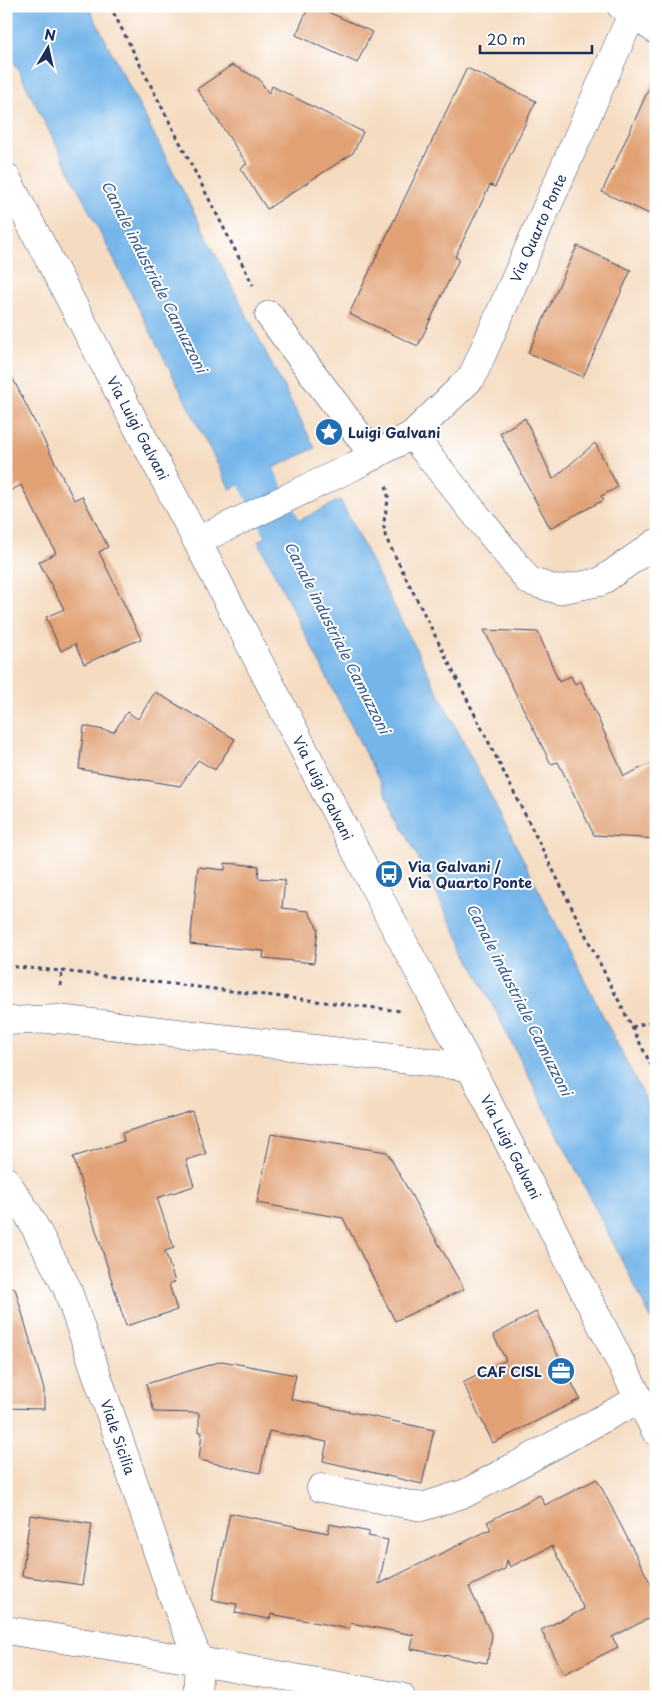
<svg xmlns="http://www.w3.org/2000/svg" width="662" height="1703" font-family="'Playpen Sans',sans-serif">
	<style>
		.water { fill: #75b6ea; stroke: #4872a4 }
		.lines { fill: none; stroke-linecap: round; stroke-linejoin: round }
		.canal { stroke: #75b6ea; stroke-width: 39 }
		.building { fill: #e1a175 }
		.street-casing { stroke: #3c496d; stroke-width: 29 }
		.secondary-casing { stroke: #3c496d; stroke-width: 29 }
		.path { stroke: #3c496d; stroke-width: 3; stroke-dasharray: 4 4; stroke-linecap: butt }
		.street { stroke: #fff; stroke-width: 28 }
		.secondary { stroke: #fff; stroke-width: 28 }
		.labels { text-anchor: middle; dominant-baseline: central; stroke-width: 4; stroke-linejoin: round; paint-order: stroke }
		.street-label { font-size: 14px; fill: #1b2f5e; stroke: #fff }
		.poi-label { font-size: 14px; font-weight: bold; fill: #1b2f5e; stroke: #fff; text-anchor: start }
		.water-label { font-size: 15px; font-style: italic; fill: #3a5e8f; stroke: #fff }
	</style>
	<rect width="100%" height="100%" fill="#fff"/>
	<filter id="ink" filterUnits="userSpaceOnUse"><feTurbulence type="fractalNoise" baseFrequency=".02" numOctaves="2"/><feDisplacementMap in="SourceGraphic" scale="10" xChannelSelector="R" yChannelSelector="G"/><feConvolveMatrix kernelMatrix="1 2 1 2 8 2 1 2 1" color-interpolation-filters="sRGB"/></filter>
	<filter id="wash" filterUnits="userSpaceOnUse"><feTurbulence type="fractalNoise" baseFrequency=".0096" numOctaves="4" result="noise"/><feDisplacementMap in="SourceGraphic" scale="20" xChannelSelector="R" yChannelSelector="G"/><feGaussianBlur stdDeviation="1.12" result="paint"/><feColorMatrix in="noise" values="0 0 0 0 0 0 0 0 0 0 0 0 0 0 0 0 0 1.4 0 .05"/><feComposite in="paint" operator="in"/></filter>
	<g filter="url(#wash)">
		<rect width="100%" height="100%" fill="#f5dcc1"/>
		<g class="water">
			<polygon points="6,6 88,6 315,448 230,489 6,46"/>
			<polygon points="340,500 656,1120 656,1328 258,541"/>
		</g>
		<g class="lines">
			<polyline class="canal" points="232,429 306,575"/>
		</g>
		<g id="blocks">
			<g class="building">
				<polygon points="309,6 315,6 372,32 357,63 296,35"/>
				<polygon points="232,65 259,79 269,94 272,86 363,132 353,153 267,209 240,168 247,164 197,89"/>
				<polygon points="467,68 536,101 495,187 490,185 455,257 459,259 418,346 349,314"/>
				<polygon points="656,73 656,217 602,192"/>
				<polygon points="577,246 631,270 583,377 528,353"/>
				<polygon points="6,365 74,500 82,496 108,547 99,552 141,639 84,664 75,644 61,651 46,617 64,609 39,562 56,553 21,485 6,493"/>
				<polygon points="525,418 553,479 595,443 618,487 601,496 604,500 550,528 500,433"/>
				<polygon points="484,630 538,632 559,682 571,676 575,684 581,681 624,776 656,761 656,839 594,835 558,762 551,764"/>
				<polygon points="155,692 235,739 215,770 198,760 180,786 79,769 84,726 114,732 127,712 138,719"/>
				<polygon points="225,863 259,866 258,878 285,880 282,908 308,911 318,929 314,963 263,958 264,951 190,944 198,867 225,870"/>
				<polygon points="192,1111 206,1154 186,1160 194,1186 157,1198 174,1248 165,1251 175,1282 169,1284 177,1310 126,1326 73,1157 124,1141 122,1133"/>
				<polygon points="271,1134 387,1152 464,1289 395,1321 343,1218 257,1203"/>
				<polygon points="15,1288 44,1390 44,1409 6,1408 6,1289"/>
				<polygon points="536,1312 580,1399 493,1443 463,1383 506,1360 493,1335"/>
				<polygon points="222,1361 296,1375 291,1399 434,1430 422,1484 323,1461 327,1442 269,1431 260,1473 199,1460 202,1432 199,1432 199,1413 154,1412 146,1384"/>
				<polygon points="597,1479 656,1594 656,1615 612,1637 618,1647 564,1674 541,1630 584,1609 552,1546 510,1567 507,1560 505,1569 469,1587 492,1636 487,1663 411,1649 414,1635 351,1623 349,1629 271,1614 270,1619 235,1613 237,1604 212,1600 230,1513 328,1533 330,1524 370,1532 368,1536 388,1540 379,1584 491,1529 487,1522 540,1495 545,1505"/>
				<polygon points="30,1515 92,1524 82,1585 22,1576"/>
			</g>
		</g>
	</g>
	<g filter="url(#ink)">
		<use href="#blocks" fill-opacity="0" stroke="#3c496d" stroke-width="1"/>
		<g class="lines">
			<defs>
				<g id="street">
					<polyline points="621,6 656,30"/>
					<polyline points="269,315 374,456"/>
					<polyline points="412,435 529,581 558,590 600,582 656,543"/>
					<polyline points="197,541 354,466 412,435 472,377 632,14"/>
					<polyline points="6,1021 58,1019 470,1067"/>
					<polyline points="6,1181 29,1216 67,1288 171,1591 199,1661 197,1697"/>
					<polyline points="321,1488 422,1507 466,1493 639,1399"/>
				</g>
				<g id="secondary">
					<polyline points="6,177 197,541 387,912 470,1067 656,1432"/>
					<polyline points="6,1630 199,1661 401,1697"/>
				</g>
			</defs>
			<use href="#street" class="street-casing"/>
			<use href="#secondary" class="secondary-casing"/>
			<g class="path">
				<polyline points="110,6 253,285"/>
				<path d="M386,486C393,504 379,516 386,538L656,1075"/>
				<polyline points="6,966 62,971 401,1011"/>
				<polyline points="61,986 62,971"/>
				<polyline points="632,1027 656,1020"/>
			</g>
			<use href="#street" class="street"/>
			<use href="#secondary" class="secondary"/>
		</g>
	</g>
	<defs>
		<symbol id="sight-disc" viewBox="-11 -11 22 22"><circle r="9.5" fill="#1f6fb2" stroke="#fff"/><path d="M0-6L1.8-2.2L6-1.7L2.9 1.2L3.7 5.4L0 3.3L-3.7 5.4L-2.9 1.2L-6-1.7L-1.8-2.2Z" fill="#fff"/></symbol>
		<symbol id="bus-disc" viewBox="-11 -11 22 22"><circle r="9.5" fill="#1f6fb2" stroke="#fff"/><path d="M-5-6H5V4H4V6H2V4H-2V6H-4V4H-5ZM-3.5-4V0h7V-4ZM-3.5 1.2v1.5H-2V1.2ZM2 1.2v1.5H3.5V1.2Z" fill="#fff"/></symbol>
		<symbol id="office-disc" viewBox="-11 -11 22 22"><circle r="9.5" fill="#1f6fb2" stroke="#fff"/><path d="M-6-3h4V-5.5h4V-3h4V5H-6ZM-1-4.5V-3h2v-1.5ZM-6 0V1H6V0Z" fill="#fff"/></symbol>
	</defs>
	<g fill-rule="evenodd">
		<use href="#sight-disc" x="313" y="416" width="32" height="32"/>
		<use href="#bus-disc" x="373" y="858" width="32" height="32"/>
		<use href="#office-disc" x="545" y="1355" width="32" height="32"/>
	</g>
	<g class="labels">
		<g class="street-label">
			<text transform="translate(538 228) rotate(-66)">Via Quarto Ponte</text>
			<text transform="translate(138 428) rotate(62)">Via Luigi Galvani</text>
			<text transform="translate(323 788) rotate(63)">Via Luigi Galvani</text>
			<text transform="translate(511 1147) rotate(63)">Via Luigi Galvani</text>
			<text transform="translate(118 1437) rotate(71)">Viale Sicilia</text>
		</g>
		<g class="poi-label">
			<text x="348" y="432">Luigi Galvani</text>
			<text x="408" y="866">Via Galvani /<tspan x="408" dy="16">Via Quarto Ponte</tspan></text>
			<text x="542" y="1371" text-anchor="end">CAF CISL</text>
		</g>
		<g class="water-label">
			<text transform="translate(155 276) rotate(63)">Canale industriale Camuzzoni</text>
			<text transform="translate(338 637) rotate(63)">Canale industriale Camuzzoni</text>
			<text transform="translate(520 999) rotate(63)">Canale industriale Camuzzoni</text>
		</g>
	</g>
	<rect width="662" height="1703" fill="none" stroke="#fff" stroke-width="25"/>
	<g transform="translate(48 48) rotate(9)" stroke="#ffffff" stroke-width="4" paint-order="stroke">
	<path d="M0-4L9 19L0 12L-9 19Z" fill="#1b2f5e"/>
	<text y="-8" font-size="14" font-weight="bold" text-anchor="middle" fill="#1b2f5e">N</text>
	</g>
	<path d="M480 45v8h112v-8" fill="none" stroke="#1b2f5e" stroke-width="2.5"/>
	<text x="487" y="45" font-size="15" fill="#1b2f5e" stroke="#ffffff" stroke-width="4" paint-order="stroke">20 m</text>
</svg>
